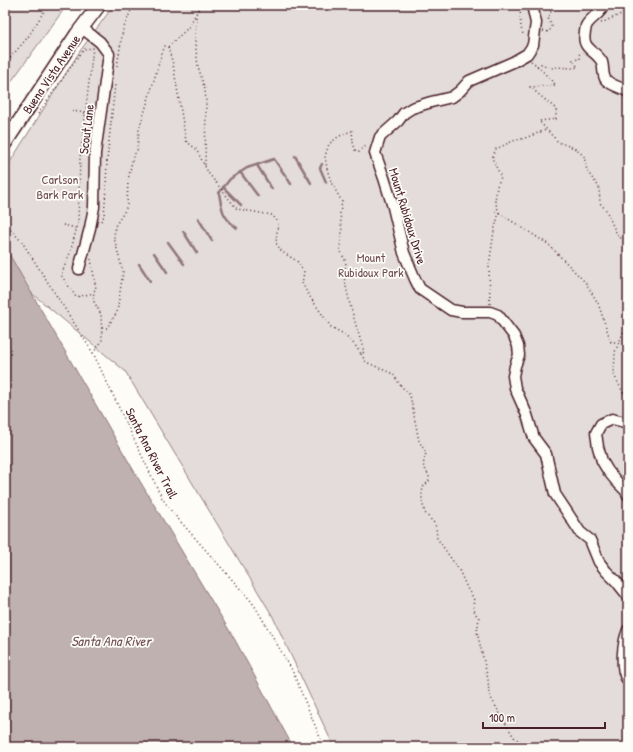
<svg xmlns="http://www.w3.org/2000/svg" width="633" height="752" font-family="'Patrick Hand',sans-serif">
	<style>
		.green { fill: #e3dcda; stroke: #967e82 }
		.water { fill: #c0b1b1; stroke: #91777b }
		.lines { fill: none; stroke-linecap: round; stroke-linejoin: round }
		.stream { stroke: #91777b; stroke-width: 2.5 }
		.minor-casing { stroke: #4a1f2b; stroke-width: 13 }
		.major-casing { stroke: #4a1f2b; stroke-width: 16 }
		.path { stroke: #4a1f2b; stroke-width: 1.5; stroke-dasharray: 1 3; stroke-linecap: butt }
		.minor { stroke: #fdfcf7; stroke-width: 10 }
		.major { stroke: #fdfcf7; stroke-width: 13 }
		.labels { text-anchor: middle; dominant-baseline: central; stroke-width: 3.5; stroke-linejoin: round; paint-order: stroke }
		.street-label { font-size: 13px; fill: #4a1f2b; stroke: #fdfcf7 }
		.park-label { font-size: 13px; fill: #704e57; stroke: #fdfcf7 }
		.water-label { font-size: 14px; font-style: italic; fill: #73525a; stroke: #fdfcf7 }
	</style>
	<rect width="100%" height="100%" fill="#fdfcf7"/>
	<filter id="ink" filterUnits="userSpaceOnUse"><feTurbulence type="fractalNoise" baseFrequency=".025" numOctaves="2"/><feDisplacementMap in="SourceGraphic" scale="8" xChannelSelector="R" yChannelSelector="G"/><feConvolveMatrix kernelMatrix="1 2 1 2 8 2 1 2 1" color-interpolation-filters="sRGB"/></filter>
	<g filter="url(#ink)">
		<g class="green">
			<polygon points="5,5 67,5 5,90"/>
			<polygon points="114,5 628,5 628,747 334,747 272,615 125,371 5,271 5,170 80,51"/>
		</g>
		<polygon class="water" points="5,247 138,478 235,640 293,747 5,747"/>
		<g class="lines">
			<g class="stream">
				<polyline points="295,156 311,183"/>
				<polyline points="322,164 320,168 326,182"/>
				<polyline points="257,165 272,189"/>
				<polyline points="240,172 258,196"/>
				<polyline points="223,187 241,205"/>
				<polyline points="198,218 212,241"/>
				<path d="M237,228C222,217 222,210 219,193L230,179L247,168L274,159L291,184"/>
				<polyline points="183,231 197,253"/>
				<polyline points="168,242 184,264"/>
				<polyline points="154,253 167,272"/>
				<polyline points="139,264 150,281"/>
			</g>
			<defs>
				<g id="minor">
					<polyline points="532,5 536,23 535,30 533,45 527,54 513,62 469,81 460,91 452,97 431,102 412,108 404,113 398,121 380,137 375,153 384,178 393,207 404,253 415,279 420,289 451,310 462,312 490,312 498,315 514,336 518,346 519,355 515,366 513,376 515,388 527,415 534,438 546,454 555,494 565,509 580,532 590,540 599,562 606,571 616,581 628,596"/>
					<path d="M604,5C601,14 590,18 586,26C586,28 585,30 585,32C581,50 596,50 602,62C604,68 602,75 606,80C612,86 621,87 628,92"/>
					<polyline points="79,269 90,228 94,207 95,153 109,54 100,42 82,28"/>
					<polyline points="628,423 612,419 601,424 596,433 598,447 602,461 608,471 617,482 625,490 628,495"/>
					<path d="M628,630C623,642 619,670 628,681"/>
				</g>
				<polyline id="major" points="5,143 77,34 99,5"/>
			</defs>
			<use href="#minor" class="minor-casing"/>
			<use href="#major" class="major-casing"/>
			<g class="path">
				<path d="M520,5C521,16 519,27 524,36"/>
				<polyline points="196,17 195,42 198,66 205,90 206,101 205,166"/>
				<polyline points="601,23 628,11"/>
				<polyline points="628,28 628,29"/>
				<polyline points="543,31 549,32 552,26 548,18 554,5"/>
				<polyline points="168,47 173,64 186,141 196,149 209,174 237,209 272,215 278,222 276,243 282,252 297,261 304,272 302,283 308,294 331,327 342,333 355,345 361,354 364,352 350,305 344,277 346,262 340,250 342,232 340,213 342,202 332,184 327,169 325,156 329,144 338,137 346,133 352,131 353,142 355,150 359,152 367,145"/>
				<path d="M531,61C541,68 547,77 556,85L530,87L556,109V119L539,121L558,142L574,148L584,156L587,171L599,187L600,203L606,210L617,235L622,239L628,240"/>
				<polyline points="5,64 28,37 48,5"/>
				<polyline points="117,66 123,30 133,5"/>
				<polyline points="537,66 541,64 551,68 557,67 573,68 578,67 572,60 580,59 579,51"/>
				<polyline points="72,111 85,113"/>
				<polyline points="38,114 79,55 85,49 93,48 80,158 78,223 70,253 61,275 76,297 94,293"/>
				<polyline points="5,160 11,152"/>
				<polyline points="495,212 499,213 548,244 585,282 598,303 611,342 619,342"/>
				<polyline points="101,221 104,216 106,188 107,160 115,84"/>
				<polyline points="5,224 22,242 74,323 93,353 162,498 172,512 251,601 256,608 292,670 324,747"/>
				<polyline points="63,225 76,228"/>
				<polyline points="91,259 96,289 94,291 93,300 101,314 102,341 93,353"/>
				<polyline points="490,304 489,266 494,231 499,213 495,201 497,186 501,177 492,158 496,149 513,141 525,138 546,130"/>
				<polyline points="628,321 615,352 614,375 625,396 628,400"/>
				<polyline points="102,328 107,328 117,312 123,272 114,238 115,226 123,214 127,206 128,180 133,157 137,150 139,129 147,104 161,56 165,46 168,47 188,28 201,5"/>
				<path d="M361,354L366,362L393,374L400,385L410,395L419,441L426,453L423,465L429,476V481L423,487L422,494V501L425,513L434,523L436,527L437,538L459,570L468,590L472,596L474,600L473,606L475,613L479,618L477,632L488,679L489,694L491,698C495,705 512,736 516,739C524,744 544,746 554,747"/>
			</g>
			<use href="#minor" class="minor"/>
			<use href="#major" class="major"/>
		</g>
	</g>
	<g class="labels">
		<g class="street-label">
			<text transform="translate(51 74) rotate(-56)">Buena Vista Avenue</text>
			<text transform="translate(86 129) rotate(-83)">Scout Lane</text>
			<text transform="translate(408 216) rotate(73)">Mount Rubidoux Drive</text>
			<text transform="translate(152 453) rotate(63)">Santa Ana River Trail</text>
		</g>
		<g class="park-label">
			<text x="60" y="179">Carlson<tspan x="60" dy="15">Bark Park</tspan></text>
			<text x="371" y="257">Mount<tspan x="371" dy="15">Rubidoux Park</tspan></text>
		</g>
		<g class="water-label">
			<text x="111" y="640">Santa Ana River</text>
		</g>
	</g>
	<rect width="633" height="752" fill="none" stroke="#fdfcf7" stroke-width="20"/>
	<rect x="10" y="10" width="613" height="732" fill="none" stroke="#4a1f2b" stroke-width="1.5" filter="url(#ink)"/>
	<path d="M483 722v6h122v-6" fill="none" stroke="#4a1f2b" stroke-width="2"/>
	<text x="489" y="722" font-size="12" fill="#4a1f2b" stroke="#fdfcf7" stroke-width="3" paint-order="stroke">100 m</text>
</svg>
